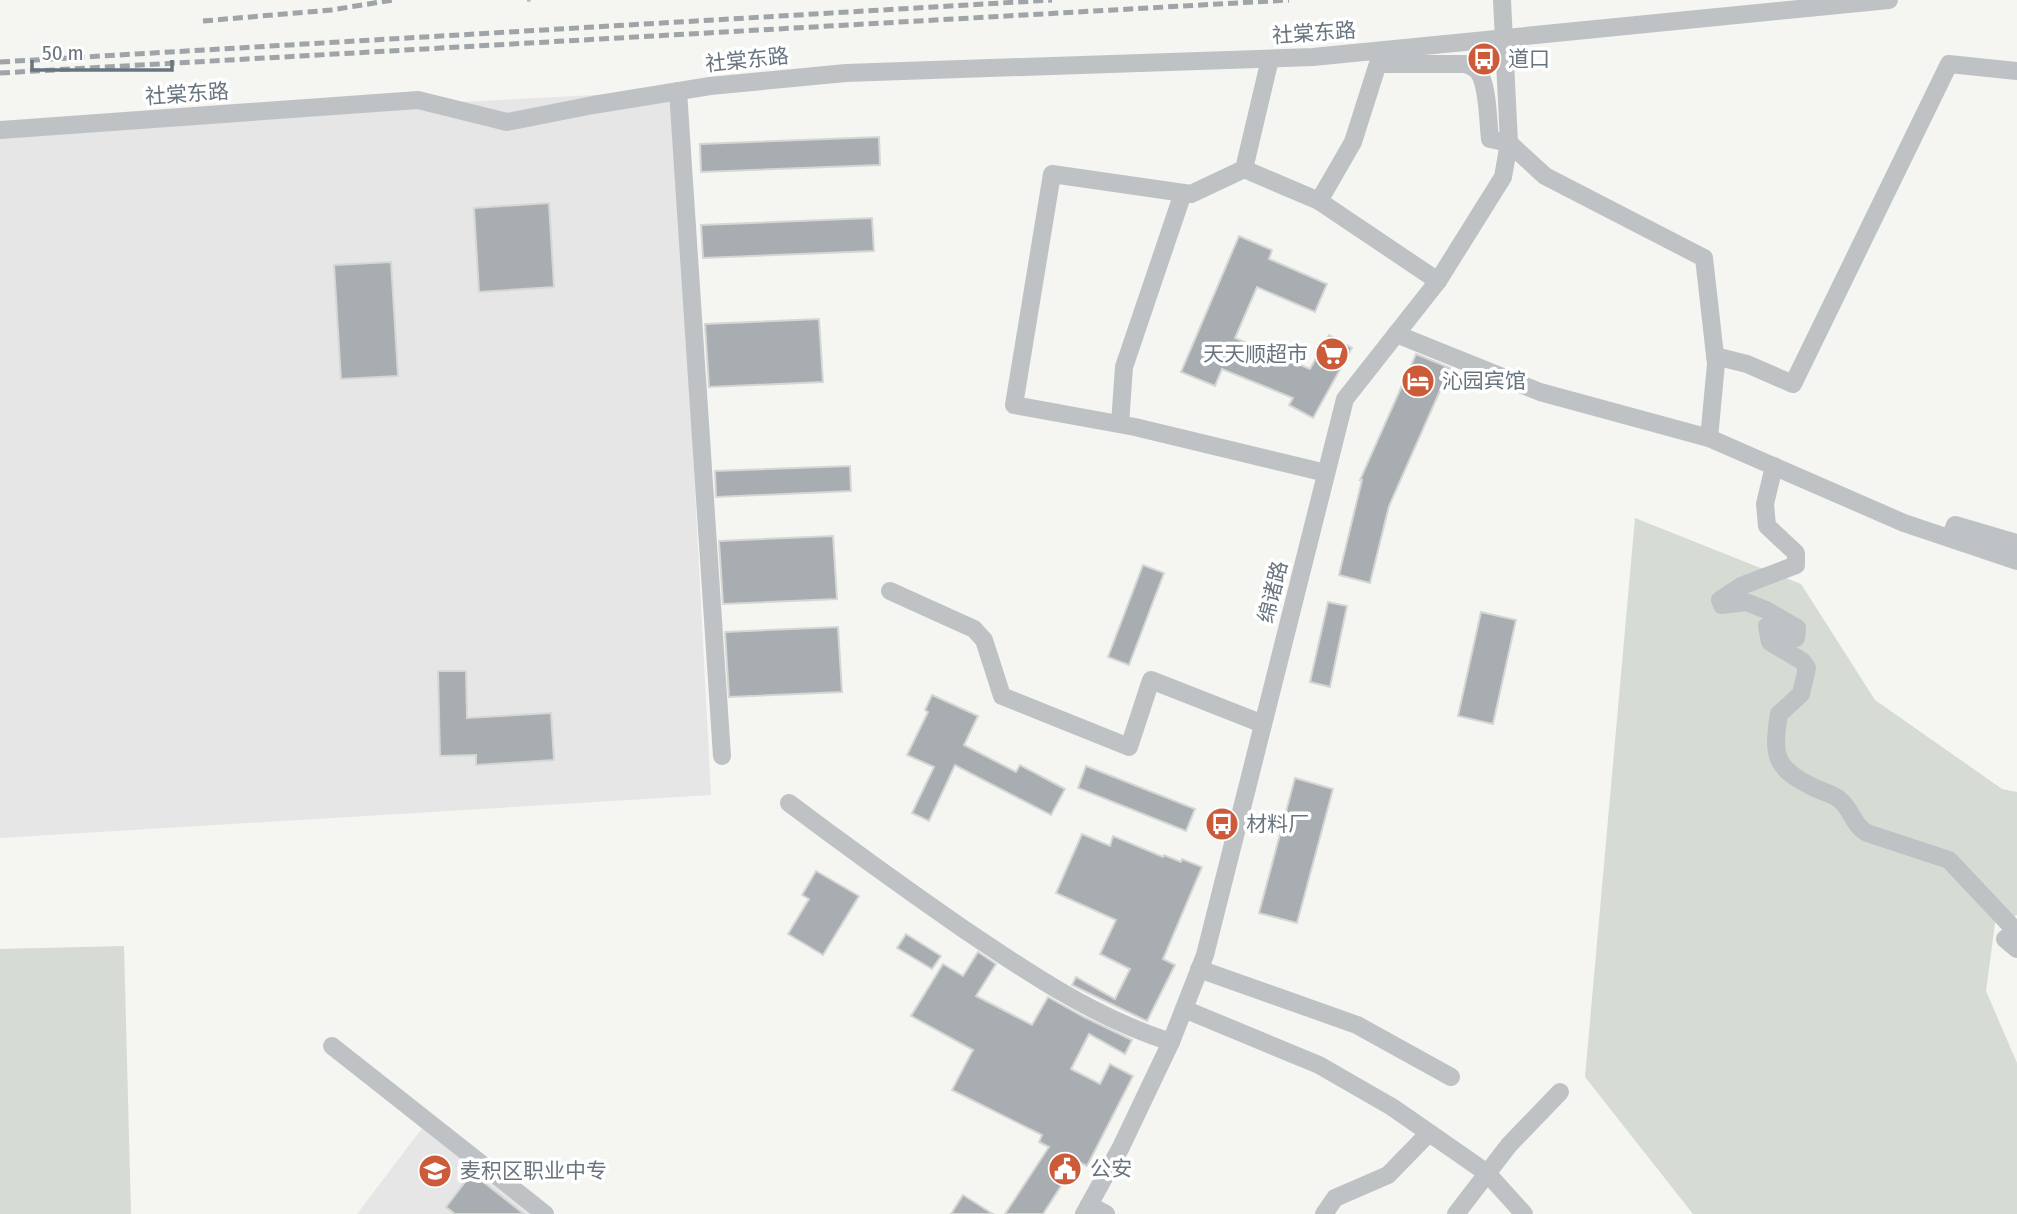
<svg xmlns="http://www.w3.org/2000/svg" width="2017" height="1214" font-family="'Fira Sans Condensed','Noto Sans SC',sans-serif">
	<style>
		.built { fill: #e5e6e5 }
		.green { fill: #d6dbd4 }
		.building { fill: #a7adb1; stroke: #d6d6d4; stroke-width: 2 }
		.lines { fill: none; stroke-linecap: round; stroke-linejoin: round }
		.path { stroke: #b6b9bb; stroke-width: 3.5; stroke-dasharray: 3.5 3.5; stroke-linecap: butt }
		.minor { stroke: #bfc2c5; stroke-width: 18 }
		.rail { stroke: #9fa4a8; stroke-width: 5; stroke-dasharray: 10 5; stroke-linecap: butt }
		.labels { text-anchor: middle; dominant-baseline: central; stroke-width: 7; stroke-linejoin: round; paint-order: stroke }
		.street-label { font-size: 21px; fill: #68757f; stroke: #fff }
		.poi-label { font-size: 21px; fill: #68757f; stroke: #fff; text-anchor: start }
	</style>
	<rect width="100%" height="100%" fill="#f5f5f2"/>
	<g class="built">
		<polygon points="674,91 711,795 0,838 0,126"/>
		<polygon points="423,1127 535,1214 357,1214"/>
	</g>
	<g class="green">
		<polygon points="1635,518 1801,584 1875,700 2002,789 2017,792 2017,915 1995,923 1986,991 2017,1063 2017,1214 1693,1214 1585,1077"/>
		<polygon points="124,946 131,1214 0,1214 0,949"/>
	</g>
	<g class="building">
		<polygon points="879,137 880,165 701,172 700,144"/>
		<polygon points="549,203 554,287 479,292 474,208"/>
		<polygon points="872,218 874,251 703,258 701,225"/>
		<polygon points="1239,236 1272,250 1269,259 1327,284 1315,312 1257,287 1235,338 1310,369 1329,335 1352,348 1313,418 1289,405 1293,398 1222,369 1215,386 1181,372"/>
		<polygon points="391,262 398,376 341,379 334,265"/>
		<polygon points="819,319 823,382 709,387 705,324"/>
		<polygon points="1416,354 1450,368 1389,506 1370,583 1339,575 1362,480 1360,480"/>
		<polygon points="850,466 851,491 716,497 715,471"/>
		<polygon points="833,536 837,599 723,604 719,541"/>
		<polygon points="1143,565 1164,573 1129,665 1108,657"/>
		<polygon points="1328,602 1347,606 1330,687 1310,682"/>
		<polygon points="1481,612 1516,620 1493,724 1458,716"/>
		<polygon points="838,627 842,692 729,697 725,632"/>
		<polygon points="438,671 466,671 467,718 551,713 554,760 476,765 476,755 440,756"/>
		<polygon points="932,695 978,716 964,745 1016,772 1020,765 1065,789 1051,815 955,765 929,821 912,813 934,767 907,755 928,712 925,710"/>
		<polygon points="1086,766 1195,809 1186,831 1078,788"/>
		<polygon points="1295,778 1333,789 1297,923 1259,913"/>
		<polygon points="1082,834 1110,846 1113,836 1163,857 1164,855 1181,862 1182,859 1202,867 1163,959 1175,965 1147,1021 1072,985 1076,977 1115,999 1130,969 1100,954 1116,920 1056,893"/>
		<polygon points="816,871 859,896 823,955 788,934 809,899 802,895"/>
		<polygon points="906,934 941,956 932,969 897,948"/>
		<polygon points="978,952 996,964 976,996 1032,1025 1048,997 1084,1017 1132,1040 1125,1054 1089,1034 1071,1069 1100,1084 1110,1064 1133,1076 1087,1166 1077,1161 1043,1214 1005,1214 1049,1147 1039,1142 1042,1135 952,1090 973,1050 911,1016 943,964 963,976"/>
		<polygon points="472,1173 524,1214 455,1214 446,1207"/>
		<polygon points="963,1195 993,1214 951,1214"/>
	</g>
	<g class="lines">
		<polyline class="path" points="527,0 534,0"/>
		<g class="minor">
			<polyline points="1270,59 1244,169 1191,194 1052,174 1014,405 1135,427 1326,473"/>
			<path d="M1379,64H1465C1471,66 1476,68 1479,73C1488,86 1488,123 1490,139L1509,143L1545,176L1704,258L1716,364L1709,438"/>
			<polyline points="678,91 722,756"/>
			<polyline points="0,130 418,100 507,122 593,105 710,86 846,73 1313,57 1889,0"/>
			<polyline points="1244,169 1319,201 1438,281"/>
			<polyline points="1319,201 1353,142 1381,54"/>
			<polyline points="1396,334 1540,392 1709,438 1904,523 2017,561"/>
			<polyline points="1715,356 1747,364 1793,384 1949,64 2017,71"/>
			<polyline points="1120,424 1124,367 1183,193"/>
			<path d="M1774,466L1765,504L1767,526L1796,553V565L1741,586L1720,600L1722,605L1746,602L1766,610L1797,628L1796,638L1767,626L1770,642L1802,661L1807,668L1801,694L1779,714C1772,757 1775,769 1815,788C1823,792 1834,794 1840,800C1853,811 1852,824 1867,833L1949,860L2014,929"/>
			<polyline points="1950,538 1955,525 2017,543"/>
			<polyline points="890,591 974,629 984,640 1002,696 1129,747 1151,680 1263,724"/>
			<path d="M789,803C846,846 903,887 962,928C1027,972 1095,1018 1171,1042"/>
			<polyline points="2017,929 2005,939 2017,949"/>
			<polyline points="1199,969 1357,1025 1451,1077"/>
			<polyline points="1184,1009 1319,1065 1392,1107 1487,1173 1524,1214"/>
			<polyline points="332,1046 545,1214"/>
			<polyline points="1089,1205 1106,1214"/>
			<polyline points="1084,1214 1121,1147 1171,1042 1205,955 1345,399 1438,281 1503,177 1509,143 1502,0"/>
			<polyline points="1324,1214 1335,1198 1388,1175 1429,1133"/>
			<polyline points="1456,1214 1509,1145 1560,1092"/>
		</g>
		<g class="rail">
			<polyline points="203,21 331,10 393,0"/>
			<polyline points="0,62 1052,0"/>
			<polyline points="0,73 1289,0"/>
		</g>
	</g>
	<defs>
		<symbol id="bus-disc" viewBox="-11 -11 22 22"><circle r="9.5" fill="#cc5b3a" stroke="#fff"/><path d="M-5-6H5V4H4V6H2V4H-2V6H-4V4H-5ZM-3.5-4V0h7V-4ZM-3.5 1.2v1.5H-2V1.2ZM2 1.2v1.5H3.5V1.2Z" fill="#fff"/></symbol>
		<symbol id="supermarket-disc" viewBox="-11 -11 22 22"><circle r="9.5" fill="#cc5b3a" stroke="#fff"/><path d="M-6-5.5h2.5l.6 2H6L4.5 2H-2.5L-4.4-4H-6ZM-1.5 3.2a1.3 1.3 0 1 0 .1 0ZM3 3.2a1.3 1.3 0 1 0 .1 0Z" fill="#fff"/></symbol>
		<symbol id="hotel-disc" viewBox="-11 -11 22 22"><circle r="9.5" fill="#cc5b3a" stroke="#fff"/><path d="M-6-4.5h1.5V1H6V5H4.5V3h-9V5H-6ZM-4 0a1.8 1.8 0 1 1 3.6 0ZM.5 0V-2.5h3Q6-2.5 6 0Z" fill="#fff"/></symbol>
		<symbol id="civic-disc" viewBox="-11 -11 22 22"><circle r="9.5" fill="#cc5b3a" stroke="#fff"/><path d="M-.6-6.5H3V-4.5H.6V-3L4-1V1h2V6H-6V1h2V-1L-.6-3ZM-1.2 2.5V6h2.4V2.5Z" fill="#fff"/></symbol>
		<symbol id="university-disc" viewBox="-11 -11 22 22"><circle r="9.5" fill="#cc5b3a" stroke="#fff"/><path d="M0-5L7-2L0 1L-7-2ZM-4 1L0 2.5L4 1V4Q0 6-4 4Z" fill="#fff"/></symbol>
	</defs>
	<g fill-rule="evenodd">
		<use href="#bus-disc" x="1465" y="40" width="38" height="38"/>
		<use href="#supermarket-disc" x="1313" y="335" width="38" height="38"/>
		<use href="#hotel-disc" x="1399" y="362" width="38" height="38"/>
		<use href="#bus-disc" x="1203" y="805" width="38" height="38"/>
		<use href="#civic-disc" x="1046" y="1150" width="38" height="38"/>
		<use href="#university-disc" x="416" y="1152" width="38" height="38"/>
	</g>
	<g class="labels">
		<g class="street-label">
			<text transform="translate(1314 33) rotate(-4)">社棠东路</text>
			<text transform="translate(747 60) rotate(-6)">社棠东路</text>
			<text transform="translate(187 94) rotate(-4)">社棠东路</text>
			<text transform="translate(1273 592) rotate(-76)">绵诸路</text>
		</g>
		<g class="poi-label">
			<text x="1508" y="59">道口</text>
			<text x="1308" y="354" text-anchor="end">天天顺超市</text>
			<text x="1442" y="381">沁园宾馆</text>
			<text x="1246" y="824">材料厂</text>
			<text x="1090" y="1169">公安</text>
			<text x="460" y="1171">麦积区职业中专</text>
		</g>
	</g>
	<path d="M32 60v10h140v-10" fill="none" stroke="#68757f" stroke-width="3.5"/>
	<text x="42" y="60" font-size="21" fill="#68757f" stroke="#ffffff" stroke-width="5" paint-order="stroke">50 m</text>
</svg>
